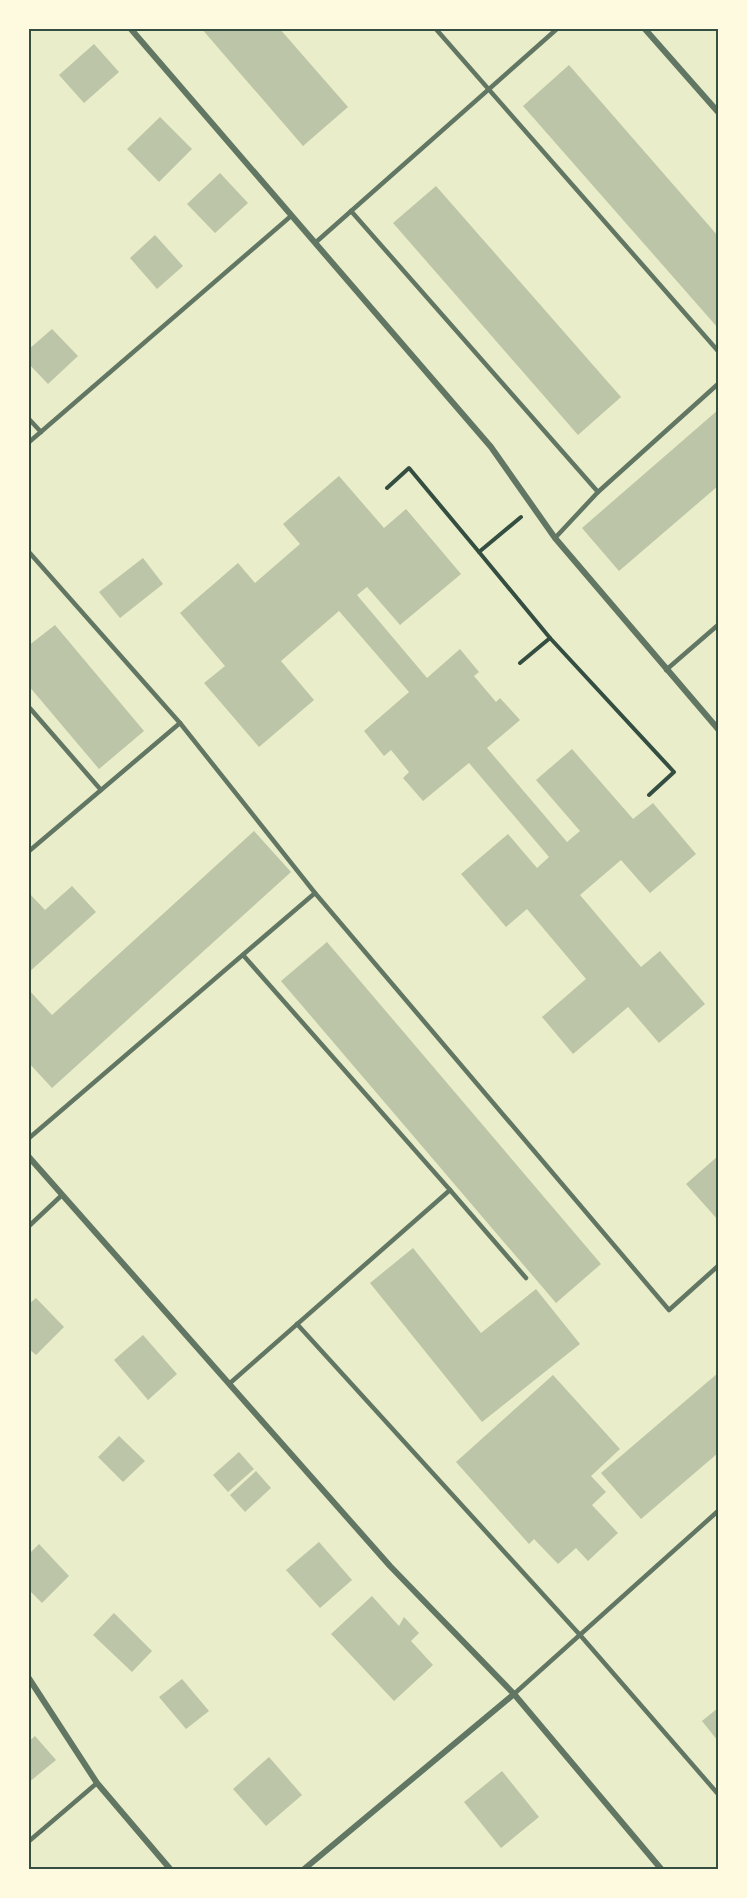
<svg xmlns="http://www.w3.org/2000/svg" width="747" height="1898" font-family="Barlow,sans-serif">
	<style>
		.building { fill: #bcc5a7 }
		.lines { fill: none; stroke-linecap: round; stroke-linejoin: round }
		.path { stroke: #344e41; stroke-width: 4 }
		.service { stroke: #617663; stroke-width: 4.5 }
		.minor { stroke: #617663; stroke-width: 6 }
		.neatline { fill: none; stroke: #344e41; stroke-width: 2 }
	</style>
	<rect width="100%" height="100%" fill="#e9edc9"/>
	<g class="building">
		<polygon points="201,28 279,28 348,107 303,146"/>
		<polygon points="94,44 119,72 84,103 59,75"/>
		<polygon points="569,65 718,236 718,328 523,106"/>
		<polygon points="160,117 192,149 159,182 127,149"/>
		<polygon points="220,173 248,203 215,233 187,204"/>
		<polygon points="436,186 621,397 578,435 393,223"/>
		<polygon points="155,235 183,266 157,289 130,258"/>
		<polygon points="52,329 78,356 48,384 28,363 28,350"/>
		<polygon points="718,410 718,486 619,571 582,528"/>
		<polygon points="339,476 384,528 406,509 461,574 400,625 367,587 357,595 427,678 460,649 479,672 474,676 496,702 500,698 520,720 487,748 567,842 580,831 536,780 572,749 633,819 653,803 696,854 650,893 621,860 580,895 641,967 660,951 705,1004 659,1043 628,1007 573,1054 542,1017 586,979 527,909 506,927 461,874 508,834 537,868 549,857 469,763 423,801 403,778 409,772 391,750 384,756 364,731 409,692 339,611 281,661 314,700 259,747 204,683 225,666 180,613 238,563 255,583 300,544 283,524"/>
		<polygon points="143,558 163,584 120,618 99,592"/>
		<polygon points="55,625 144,731 99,769 28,685 28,646"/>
		<polygon points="254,831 291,872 52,1088 28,1062 28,989 52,1015"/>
		<polygon points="72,886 96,912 28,973 28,892 45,910"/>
		<polygon points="327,942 601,1264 556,1303 281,981"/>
		<polygon points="718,1156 718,1220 686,1184"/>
		<polygon points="413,1248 481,1333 536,1289 580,1344 482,1422 370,1283"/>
		<polygon points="36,1298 64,1327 36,1355 28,1348 28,1305"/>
		<polygon points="143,1335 177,1374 148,1400 114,1360"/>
		<polygon points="718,1373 718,1453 641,1519 601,1473"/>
		<polygon points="553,1375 620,1449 591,1476 606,1492 592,1505 618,1533 588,1561 576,1548 558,1564 534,1539 529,1544 456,1462"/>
		<polygon points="119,1436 145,1461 123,1482 98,1457"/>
		<polygon points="239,1452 254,1469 228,1492 213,1475"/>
		<polygon points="256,1471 271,1488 245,1512 230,1495"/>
		<polygon points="319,1542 352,1580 320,1608 286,1570"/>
		<polygon points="39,1544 69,1576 42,1603 28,1589 28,1555"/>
		<polygon points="372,1596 399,1626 404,1617 419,1633 411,1641 433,1665 394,1701 331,1634"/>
		<polygon points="114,1613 152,1651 132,1672 93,1635"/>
		<polygon points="182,1679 209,1711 186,1729 159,1697"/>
		<polygon points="718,1708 718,1741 702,1721"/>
		<polygon points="35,1736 56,1760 28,1783 28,1742"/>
		<polygon points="269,1757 302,1795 266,1826 233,1789"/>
		<polygon points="502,1771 539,1817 501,1848 464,1802"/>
	</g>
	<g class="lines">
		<g class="path">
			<polyline points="387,488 409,468 479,552"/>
			<polyline points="550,638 674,772 649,795"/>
			<polyline points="520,663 550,638 479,552 521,517"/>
		</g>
		<g class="service">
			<polyline points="435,28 718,351"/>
			<polyline points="351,211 598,492"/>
			<polyline points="315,243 558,28"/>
			<polyline points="28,418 41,432"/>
			<polyline points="28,443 291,216"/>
			<polyline points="555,538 598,492 718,384"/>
			<polyline points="28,551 180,723 315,893 669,1310 718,1266"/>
			<polyline points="666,670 718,625"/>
			<polyline points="28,706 101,790"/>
			<polyline points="28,852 180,723"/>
			<polyline points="28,1139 315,893"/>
			<polyline points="450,1190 526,1278"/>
			<polyline points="28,1227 62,1195"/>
			<polyline points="297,1324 580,1635 718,1794"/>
			<polyline points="229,1384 450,1190 243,955"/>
			<polyline points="514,1694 718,1511"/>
			<polyline points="28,1842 97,1783"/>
		</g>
		<g class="minor">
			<polyline points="130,28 491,447 555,538 718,729"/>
			<polyline points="644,28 718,112"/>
			<polyline points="28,1156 390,1566 514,1694 662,1870"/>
			<polyline points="28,1677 97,1783 171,1870"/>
			<polyline points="303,1870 514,1694"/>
		</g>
	</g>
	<rect width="747" height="1898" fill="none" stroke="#fefae0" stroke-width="60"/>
	<rect x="30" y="30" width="687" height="1838" class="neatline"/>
</svg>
